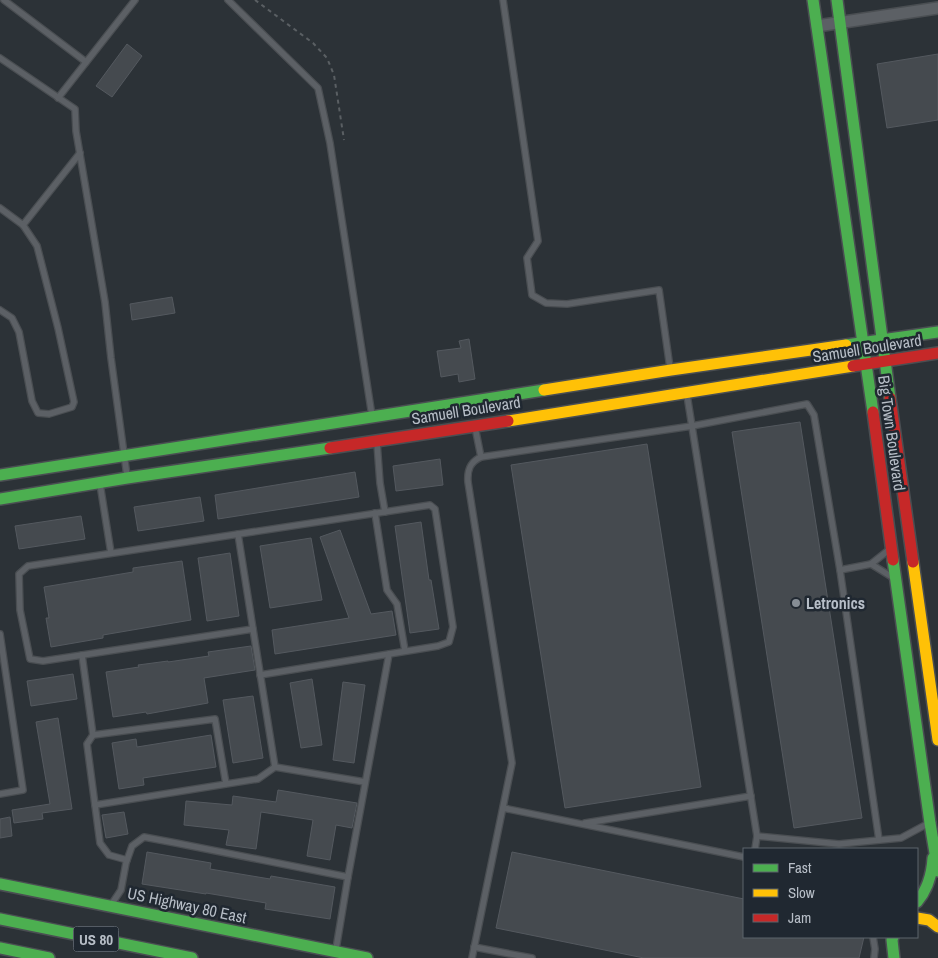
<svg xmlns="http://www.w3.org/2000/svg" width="938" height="958" font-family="'Archivo Narrow',sans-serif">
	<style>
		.building { fill: #454a4f; stroke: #54595f }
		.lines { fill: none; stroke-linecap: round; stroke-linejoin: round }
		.lane-casing { stroke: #4a4e52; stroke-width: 8 }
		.street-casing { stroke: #4a4e52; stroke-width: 14 }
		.fast-casing { stroke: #4a4e52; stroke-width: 14 }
		.slow-casing { stroke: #4a4e52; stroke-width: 14 }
		.jam-casing { stroke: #4a4e52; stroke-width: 14 }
		.path { stroke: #5a5f63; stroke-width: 2; stroke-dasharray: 4 4; stroke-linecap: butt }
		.lane { stroke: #5c6065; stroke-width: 5.5 }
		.street { stroke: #5c6065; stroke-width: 11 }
		.fast { stroke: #4caf50; stroke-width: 11 }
		.slow { stroke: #ffc107; stroke-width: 11 }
		.jam { stroke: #c62828; stroke-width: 11 }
		.poi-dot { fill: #868d95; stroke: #202831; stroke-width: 2 }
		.labels { text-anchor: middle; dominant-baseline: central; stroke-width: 5; stroke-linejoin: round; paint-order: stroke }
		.shield { fill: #202831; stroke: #8a919a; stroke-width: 1 }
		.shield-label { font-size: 15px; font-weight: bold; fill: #b7bec7 }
		.street-label { font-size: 16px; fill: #b7bec7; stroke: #202831 }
		.poi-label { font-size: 16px; font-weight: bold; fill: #b7bec7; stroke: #202831; text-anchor: start }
	</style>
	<rect width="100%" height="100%" fill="#2c3237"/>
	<g class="building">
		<polygon points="127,44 142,56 112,97 96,86"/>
		<polygon points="938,54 938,120 887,128 877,64"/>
		<polygon points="172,297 175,313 132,320 130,304"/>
		<polygon points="469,339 475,379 459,382 458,374 441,377 437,351 461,348 459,341"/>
		<polygon points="800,422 862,818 794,828 732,432"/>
		<polygon points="647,444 701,787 565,808 511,465"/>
		<polygon points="440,459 443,485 396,491 393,466"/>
		<polygon points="355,472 359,497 218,519 215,495"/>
		<polygon points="200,497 204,521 138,531 134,507"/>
		<polygon points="81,516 85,539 19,549 15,526"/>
		<polygon points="421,522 429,580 431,580 439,629 410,633 395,526"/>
		<polygon points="340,530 371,614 392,611 396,635 275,654 272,630 349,618 320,537"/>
		<polygon points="311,538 322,600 270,608 260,546"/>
		<polygon points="230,553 239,616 207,621 198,558"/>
		<polygon points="182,561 191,620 103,635 103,638 51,647 46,618 49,618 44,587 133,572 133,568"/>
		<polygon points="251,646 255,670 204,678 208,703 147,714 146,712 113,717 106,672 139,667 138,665 168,661 168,662 209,656 208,652"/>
		<polygon points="73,674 77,699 31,706 27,681"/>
		<polygon points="312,679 322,745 301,748 290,683"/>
		<polygon points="343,682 365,685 354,763 333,760"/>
		<polygon points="253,696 263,758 233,763 223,700"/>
		<polygon points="58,718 72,809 42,813 43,819 14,823 12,810 50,804 36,722"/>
		<polygon points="211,735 216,767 143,778 144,785 119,789 112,743 136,739 137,747"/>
		<polygon points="278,790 357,803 352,828 336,825 330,860 307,856 313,820 261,812 256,849 226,845 229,830 184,825 186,801 232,805 233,796 276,802"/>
		<polygon points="124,812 128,834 106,838 102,815"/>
		<polygon points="10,817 12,836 0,838 0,819"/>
		<polygon points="147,852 211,863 210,869 270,879 271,876 335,887 330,919 265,909 266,903 206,893 206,894 142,884"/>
		<polygon points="512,852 744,899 744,937 864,937 859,958 644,958 496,928"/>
	</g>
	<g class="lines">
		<defs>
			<g id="lane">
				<polyline points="4,0 86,62"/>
				<polyline points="228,0 318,88 330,143 372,416"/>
				<polyline points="503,0 538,241 527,258 532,295 546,303 567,304 659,290 670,368"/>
				<polyline points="0,58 75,109 76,131 105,302 111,358 127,476"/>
				<polyline points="58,98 135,0"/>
				<polyline points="0,208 23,225 80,153"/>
				<polyline points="0,310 12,318 19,332 32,401 38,413 49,414 72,407 74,402 58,328 37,246 23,225"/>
				<polyline points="687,395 757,836 839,844 901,838 929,823"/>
				<polyline points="475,427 481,457"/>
				<polyline points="377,443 380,483 385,512"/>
				<polyline points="100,484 111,553"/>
				<polyline points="375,513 387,590 397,604 405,651"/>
				<polyline points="238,534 253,629"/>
				<polyline points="890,549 871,564 892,577"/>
				<polyline points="871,564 840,570 879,840"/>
				<polyline points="0,634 23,790 0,794"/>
				<polyline points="82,655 93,735"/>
				<polyline points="260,675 389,654"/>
				<polyline points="226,784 215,719 93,735 87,744 95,805 258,779 275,767"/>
				<polyline points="95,805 100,843 109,855 127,860"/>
				<polyline points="503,808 744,857"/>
				<polyline points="585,823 751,796"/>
				<polyline points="755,849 757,836"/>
				<polyline points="111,905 121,890 126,863 132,846 144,837 176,843 348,877 389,654 438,646 449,642 453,627 435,509 430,505 28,566 19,574 20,610 30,659 43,661 253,629 275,767 365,782"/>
				<polyline points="873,937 875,949 874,958"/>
				<polyline points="474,947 532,958"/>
				<polyline points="336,949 348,877"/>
				<path d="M472,958L512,763L468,482C467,470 470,462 481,457L692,426L807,404L814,415L840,570"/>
			</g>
			<polyline id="street" points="817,26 938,8"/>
			<g id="fast">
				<polyline points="813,0 873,412"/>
				<polyline points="837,0 890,398"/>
				<polyline points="846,345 938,332"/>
				<polyline points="0,475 544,390"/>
				<polyline points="0,499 127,478 330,448"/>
				<polyline points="893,560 930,823 938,871"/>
				<polyline points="0,884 367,958"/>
				<path d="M917,902C928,889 932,875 933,858"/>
				<polyline points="0,919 192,958"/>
				<polyline points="893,937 892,940 894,958"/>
				<polyline points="0,948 49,958"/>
			</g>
			<g id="slow">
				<polyline points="544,390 671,370 846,345"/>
				<polyline points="508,421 853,366"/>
				<polyline points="913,562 938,740"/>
				<polyline points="917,918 929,920 938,927"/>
			</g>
			<g id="jam">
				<polyline points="853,366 938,353"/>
				<polyline points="890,398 913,562"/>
				<polyline points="873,412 893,560"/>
				<polyline points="330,448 508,421"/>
			</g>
		</defs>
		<use href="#lane" class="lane-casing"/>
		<use href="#street" class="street-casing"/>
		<use href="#fast" class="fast-casing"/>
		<use href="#slow" class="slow-casing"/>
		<use href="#jam" class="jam-casing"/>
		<polyline class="path" points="255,0 313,43 327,58 334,75 344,140"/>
		<use href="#lane" class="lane"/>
		<use href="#street" class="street"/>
		<use href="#fast" class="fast"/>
		<use href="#slow" class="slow"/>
		<use href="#jam" class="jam"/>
	</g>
	<circle class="poi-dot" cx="796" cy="603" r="5"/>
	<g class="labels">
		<rect class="shield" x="73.5" y="926.5" width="45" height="25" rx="4"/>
		<g class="shield-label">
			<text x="96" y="939">US 80</text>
		</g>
		<g class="street-label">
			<text transform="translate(867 348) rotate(-9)">Samuell Boulevard</text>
			<text transform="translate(466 410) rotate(-9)">Samuell Boulevard</text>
			<text transform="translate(892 433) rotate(82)">Big Town Boulevard</text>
			<text transform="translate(187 905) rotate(12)">US Highway 80 East</text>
		</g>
		<g class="poi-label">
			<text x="806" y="603">Letronics</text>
		</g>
	</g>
	<rect x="743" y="848" width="175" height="90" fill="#202831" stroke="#5c646d"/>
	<rect x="753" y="864" width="25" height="8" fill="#4caf50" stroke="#5c646d"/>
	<text x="788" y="873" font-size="15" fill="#b7bec7">Fast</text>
	<rect x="753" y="889" width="25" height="8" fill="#ffc107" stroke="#5c646d"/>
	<text x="788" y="898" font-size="15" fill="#b7bec7">Slow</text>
	<rect x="753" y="914" width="25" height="8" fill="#c62828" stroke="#5c646d"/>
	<text x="788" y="923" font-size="15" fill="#b7bec7">Jam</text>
</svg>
